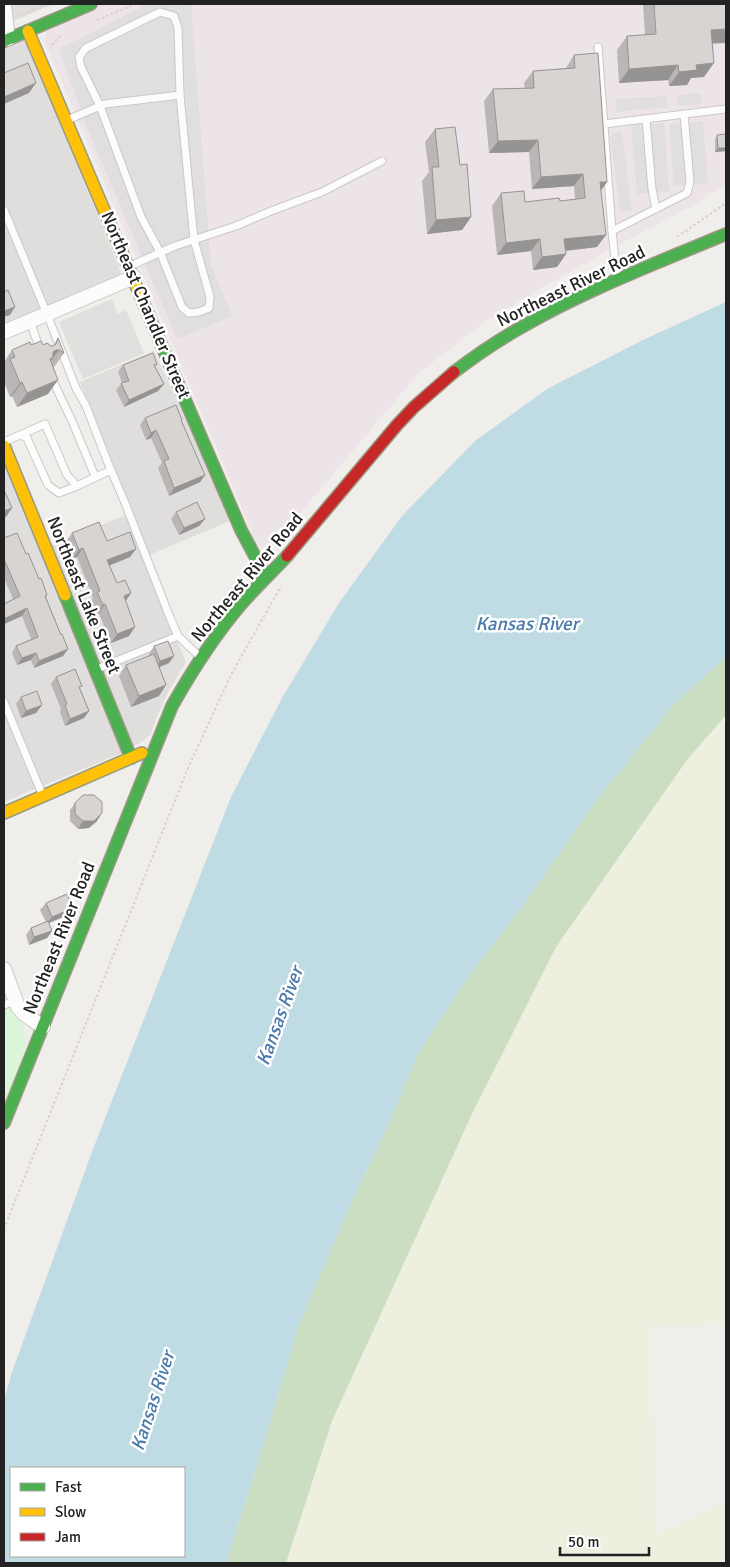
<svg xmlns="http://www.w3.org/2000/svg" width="730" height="1567" font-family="Signika,sans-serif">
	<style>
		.residential { fill: #dfdedc }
		.industrial { fill: #ede4e9 }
		.farmland { fill: #efefdf }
		.forest { fill: #cbdec1 }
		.park { fill: #daf5da }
		.parking { fill: #e0dfde }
		.water { fill: #bfdbe3; fill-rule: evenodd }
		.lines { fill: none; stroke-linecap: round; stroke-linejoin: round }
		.lane-casing { stroke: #c9c8c7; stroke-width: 9 }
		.street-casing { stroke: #c9c8c7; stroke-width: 16 }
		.fast-casing { stroke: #999a82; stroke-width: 14 }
		.slow-casing { stroke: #999a82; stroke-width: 14 }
		.jam-casing { stroke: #999a82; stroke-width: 14 }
		.path { stroke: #dccecd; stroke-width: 2; stroke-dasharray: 2.5 2.5; stroke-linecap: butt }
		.lane { stroke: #fdfcfc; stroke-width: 7 }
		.street { stroke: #fdfcfc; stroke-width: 14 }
		.fast { stroke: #4caf50; stroke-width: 11 }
		.slow { stroke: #ffc107; stroke-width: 11 }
		.jam { stroke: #c62828; stroke-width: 11 }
		.wall { fill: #b9b6b5 }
		.shaded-wall { fill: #969493 }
		.building { fill: #d7d4d2; stroke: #969493 }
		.labels { text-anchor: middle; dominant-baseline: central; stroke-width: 5; stroke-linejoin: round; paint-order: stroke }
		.street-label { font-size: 18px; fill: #222; stroke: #fff }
		.water-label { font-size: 19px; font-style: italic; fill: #4a7aab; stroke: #fff }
	</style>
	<rect width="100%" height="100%" fill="#f0eeeb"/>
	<g class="residential">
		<polygon points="4,4 54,4 4,25"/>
		<polygon points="25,39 121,272 118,276 4,325 4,49"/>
		<polygon points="154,351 232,520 142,558 186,662 168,692 156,719 151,734 143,741 117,755 4,802 4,464 41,550 133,512 80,382"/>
	</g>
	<polygon class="industrial" points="102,4 726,4 726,183 690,207 605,252 487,320 418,374 269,550 262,548 256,542 45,42 46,32 52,25"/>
	<polygon class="farmland" points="726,715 726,1324 651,1327 655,1535 726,1502 726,1563 286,1563 332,1421 472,1114 556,947 687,760"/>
	<polygon class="forest" points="726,657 726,715 687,760 556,947 472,1114 332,1421 286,1563 226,1563 262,1450 298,1327 352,1201 388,1126 417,1056 464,983 525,903 593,805 675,703"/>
	<path class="park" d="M4,979C12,1000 31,1033 24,1057C20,1074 10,1091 4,1107Z"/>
	<g class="parking">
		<polygon points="146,4 191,4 211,265 232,316 177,339 85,123 59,49"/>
		<polygon points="701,93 703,104 678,106 677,95"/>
		<polygon points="666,96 668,107 616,112 615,99"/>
		<polygon points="703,121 708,183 674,186 669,124"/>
		<polygon points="664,123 669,191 637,194 631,126"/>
		<polygon points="622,132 632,210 620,211 610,134"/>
		<polygon points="112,299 118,314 126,310 144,353 83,379 59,322"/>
	</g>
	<path class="water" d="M726,302V657L675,703L593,805L525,903L464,983L417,1056L388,1126L352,1201L298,1327L262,1450L226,1563H4V1400L12,1372L93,1149L231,797L282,698L339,603L402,516L475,441L547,389L643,340ZM11,1468H184V1556H11Z"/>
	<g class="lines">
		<defs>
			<g id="lane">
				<polygon points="160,12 174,16 178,28 180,95 194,240 210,297 209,308 199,312 189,313 182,307 160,252 141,217 100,106 81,67 79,57 86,48"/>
				<polyline points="598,47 612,231 617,278"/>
				<polyline points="646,119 652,189 656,209"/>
				<polyline points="67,120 105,104 180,95"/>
				<polyline points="604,124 726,109"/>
				<polyline points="4,210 47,314 76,388 86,406 108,463 125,503 169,615 178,636 199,656"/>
				<polyline points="612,231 687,193 690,182 684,114"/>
				<polyline points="130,266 175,246 236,226 271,211 322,192 382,161"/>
				<polyline points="30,321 40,350"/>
				<polyline points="52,379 72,421 95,476"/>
				<polyline points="21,435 27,438 48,485 59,493 77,486"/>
				<polyline points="4,442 45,424 67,475 77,486 111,470"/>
				<polyline points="97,669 178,636"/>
				<polyline points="4,702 42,794"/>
				<polyline points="4,1005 16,1000"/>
			</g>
			<g id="street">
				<polyline points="4,5 8,39"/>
				<polyline points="4,332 134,277"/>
				<polyline points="4,969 18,1007 23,1013 43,1027"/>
			</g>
			<g id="fast">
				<polyline points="4,41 91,4"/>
				<polyline points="149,316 241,530 266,577"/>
				<path d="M454,372C475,356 497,341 520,328C585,290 657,263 726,234"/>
				<polyline points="65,595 131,758"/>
				<path d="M4,1123L172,706C193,669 216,633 244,601C258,585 273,571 287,556"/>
			</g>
			<g id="slow">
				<polyline points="28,31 149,316"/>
				<polyline points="4,446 65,595"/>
				<polyline points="4,813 142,753"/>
			</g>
			<polyline id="jam" points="287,556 397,425 414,407 454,372"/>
		</defs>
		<use href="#lane" class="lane-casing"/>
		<use href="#street" class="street-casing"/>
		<use href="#fast" class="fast-casing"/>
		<use href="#slow" class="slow-casing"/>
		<use href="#jam" class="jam-casing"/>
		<g class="path">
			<polyline points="18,16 47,4"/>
			<polyline points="97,20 135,4"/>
			<polyline points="52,45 60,36"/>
			<polyline points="677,237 726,203"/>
			<polyline points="4,1229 188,768 231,675 281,586"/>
		</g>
		<use href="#lane" class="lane"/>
		<use href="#street" class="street"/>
		<use href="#fast" class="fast"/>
		<use href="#slow" class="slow"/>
		<use href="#jam" class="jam"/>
	</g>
	<g class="wall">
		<polygon points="643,4 726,4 712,44 704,77 691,78 687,85 669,86 668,80 619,83 617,50 627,36 645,35"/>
		<polygon points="574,55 607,182 601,191 597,247 565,251 566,254 557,267 533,270 531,251 497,255 492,206 501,193 525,202 560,201 575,199 574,186 532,189 529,152 489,153 484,101 493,89 525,88 524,83 533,71 566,68"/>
		<polygon points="435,129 460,165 471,217 462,230 427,234 422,181 429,172 425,142"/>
		<polygon points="717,135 726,151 715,152 715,139"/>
		<polygon points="58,338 64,353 54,367 53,366 48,394 17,407 12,396 10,397 4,382 4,362 12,350 31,345 53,346"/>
		<polygon points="157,364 155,366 164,384 158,391 124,407 116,390 122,383 118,372 123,365"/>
		<polygon points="145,418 181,422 205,475 200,482 169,496 158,468 162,463 151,438 146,440 140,425"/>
		<polygon points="176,512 205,519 199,526 179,535 171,519"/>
		<polygon points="72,533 107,541 130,557 109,565 117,583 131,593 125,601 129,636 111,643 99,613 97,614 91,601 93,598 77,557 73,558 66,542"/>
		<polygon points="4,538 26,554 47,595 46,597 61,635 68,649 63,656 34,668 31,660 17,665 12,653 16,646 31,639 22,616 4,624 4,604 13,599 4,578"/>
		<polygon points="154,646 174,656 169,663 159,667 159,696 131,707 119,676 126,665 150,655 149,654"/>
		<polygon points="56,677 80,688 89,711 84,718 65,726 60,712 61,709 51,684"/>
		<polygon points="21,697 42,705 36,713 21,718 16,704"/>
		<polygon points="75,803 97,821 89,828 78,829 70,821 70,810"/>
		<polygon points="46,903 73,908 68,915 49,923 52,931 47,938 29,945 26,935 31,928 46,922 40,910"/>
	</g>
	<g class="shaded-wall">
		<polygon points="726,29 726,43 702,44 711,30"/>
		<polygon points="714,63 704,77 691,78 687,85 669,86 679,72 696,65"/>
		<polygon points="678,65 668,80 619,83 629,69"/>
		<polygon points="36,83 29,93 4,104 4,97"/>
		<polygon points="538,140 529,152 489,153 498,141"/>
		<polygon points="718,148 726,148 726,151 715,152"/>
		<polygon points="583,174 574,186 532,189 541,177"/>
		<polygon points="600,182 607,182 598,194"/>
		<polygon points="471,217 462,230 427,234 436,220"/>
		<polygon points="606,235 597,247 555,252 564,239"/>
		<polygon points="540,239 531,251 497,255 506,243"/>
		<polygon points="566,254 557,267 533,270 542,257"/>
		<polygon points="15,307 10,315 4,317 4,311"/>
		<polygon points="56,350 59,350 43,371 53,352"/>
		<polygon points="58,380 48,394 17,407 27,393"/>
		<polygon points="22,382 12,396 10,397 20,383"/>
		<polygon points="164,384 158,391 124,407 129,400"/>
		<polygon points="156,430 151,438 146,440 151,433"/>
		<polygon points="205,475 200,482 169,496 174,488"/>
		<polygon points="12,508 6,517 4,517 4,511"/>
		<polygon points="205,519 199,526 179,535 184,528"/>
		<polygon points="83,548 77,557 73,558 79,550"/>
		<polygon points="136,549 130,557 101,569 107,560"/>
		<polygon points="131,593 125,602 124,596"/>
		<polygon points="105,604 99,613 97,614 103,605"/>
		<polygon points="27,608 22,616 4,624 4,619"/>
		<polygon points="135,627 129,636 111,643 117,634"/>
		<polygon points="68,649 63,656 34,668 39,661"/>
		<polygon points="36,653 31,660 17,665 22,658"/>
		<polygon points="174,656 169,663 155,669 160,661"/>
		<polygon points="166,685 159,696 131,707 139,696"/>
		<polygon points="42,705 36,713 21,718 26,711"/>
		<polygon points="89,711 84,718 65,726 70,719"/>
		<polygon points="102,813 97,821 89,828 78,829 83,821"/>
		<polygon points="73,908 68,915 46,924 52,917"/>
		<polygon points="52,931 47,938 29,945 34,937"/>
	</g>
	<g class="building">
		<polygon points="654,4 726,4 726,29 711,30 714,63 696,65 697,70 679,72 678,65 629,69 627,36 656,34"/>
		<polygon points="598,53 607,182 600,182 606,235 564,239 566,254 542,257 540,239 506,243 501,193 524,191 525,202 559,198 560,201 585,198 583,174 541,177 538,140 498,141 493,89 534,88 533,71 575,68 574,55"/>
		<polygon points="28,63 36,83 4,97 4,73"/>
		<polygon points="455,127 460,165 467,164 471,217 436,220 432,167 439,167 435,129"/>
		<polygon points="726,134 726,148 718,148 717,135"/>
		<polygon points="8,290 15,307 4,311 4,292"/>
		<polygon points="58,338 64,353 59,350 56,350 53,352 53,357 50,359 58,380 27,393 22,382 20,383 10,359 15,357 12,350 30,342 31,345 41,341 43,345 47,343 51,346 53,346 56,344"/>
		<polygon points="153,353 157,364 154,365 164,384 129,400 121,383 129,381 123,365"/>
		<polygon points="176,405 182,420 181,420 205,475 174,488 164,461 169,459 156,430 151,433 145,418"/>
		<polygon points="4,490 12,508 4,511"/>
		<polygon points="197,502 205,519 184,528 176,512"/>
		<polygon points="99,522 107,541 130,532 136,549 107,560 117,583 125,580 131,593 124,596 135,627 117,634 105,604 103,605 97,592 100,591 83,548 79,550 72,533"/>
		<polygon points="17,533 26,554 28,553 39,579 41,578 47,595 45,596 61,635 62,634 68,649 39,661 36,653 22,658 16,646 38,637 27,608 4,619 4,604 20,596 4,559 4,538"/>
		<polygon points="168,641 174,656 160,661 154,646"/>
		<polygon points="154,654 166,685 139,696 126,665"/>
		<polygon points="75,669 82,686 79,687 89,711 70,719 65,705 67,704 56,677"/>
		<polygon points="37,691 42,705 26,711 21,697"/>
		<polygon points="83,795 94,795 102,802 102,813 94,821 83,821 75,814 75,803"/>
		<polygon points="67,894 73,908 52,917 46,903"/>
		<polygon points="48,921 52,931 34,937 31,928"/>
	</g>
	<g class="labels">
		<g class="street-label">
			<text transform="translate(571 286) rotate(-26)">Northeast River Road</text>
			<text transform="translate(146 305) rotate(67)">Northeast Chandler Street</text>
			<text transform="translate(247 577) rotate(-50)">Northeast River Road</text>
			<text transform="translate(84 595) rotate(68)">Northeast Lake Street</text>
			<text transform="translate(59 938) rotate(-68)">Northeast River Road</text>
		</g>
		<g class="water-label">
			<text x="527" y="624">Kansas River</text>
			<text transform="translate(280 1016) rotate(-70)">Kansas River</text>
			<text transform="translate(153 1401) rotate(-72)">Kansas River</text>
		</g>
	</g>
	<rect width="730" height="1567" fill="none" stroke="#222222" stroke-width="10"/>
	<rect x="10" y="1467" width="175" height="90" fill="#ffffff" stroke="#a7a7a7"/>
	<rect x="20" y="1483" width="25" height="8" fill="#4caf50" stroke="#a7a7a7"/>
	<text x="55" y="1492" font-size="15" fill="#222222">Fast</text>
	<rect x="20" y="1508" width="25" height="8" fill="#ffc107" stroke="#a7a7a7"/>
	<text x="55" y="1517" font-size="15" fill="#222222">Slow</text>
	<rect x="20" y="1533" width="25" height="8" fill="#c62828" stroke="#a7a7a7"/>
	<text x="55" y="1542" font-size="15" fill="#222222">Jam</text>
	<path d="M560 1547v8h89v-8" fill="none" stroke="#222222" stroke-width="2.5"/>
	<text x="568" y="1547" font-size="15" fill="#222222" stroke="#ffffff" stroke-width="4" paint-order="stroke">50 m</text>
</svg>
